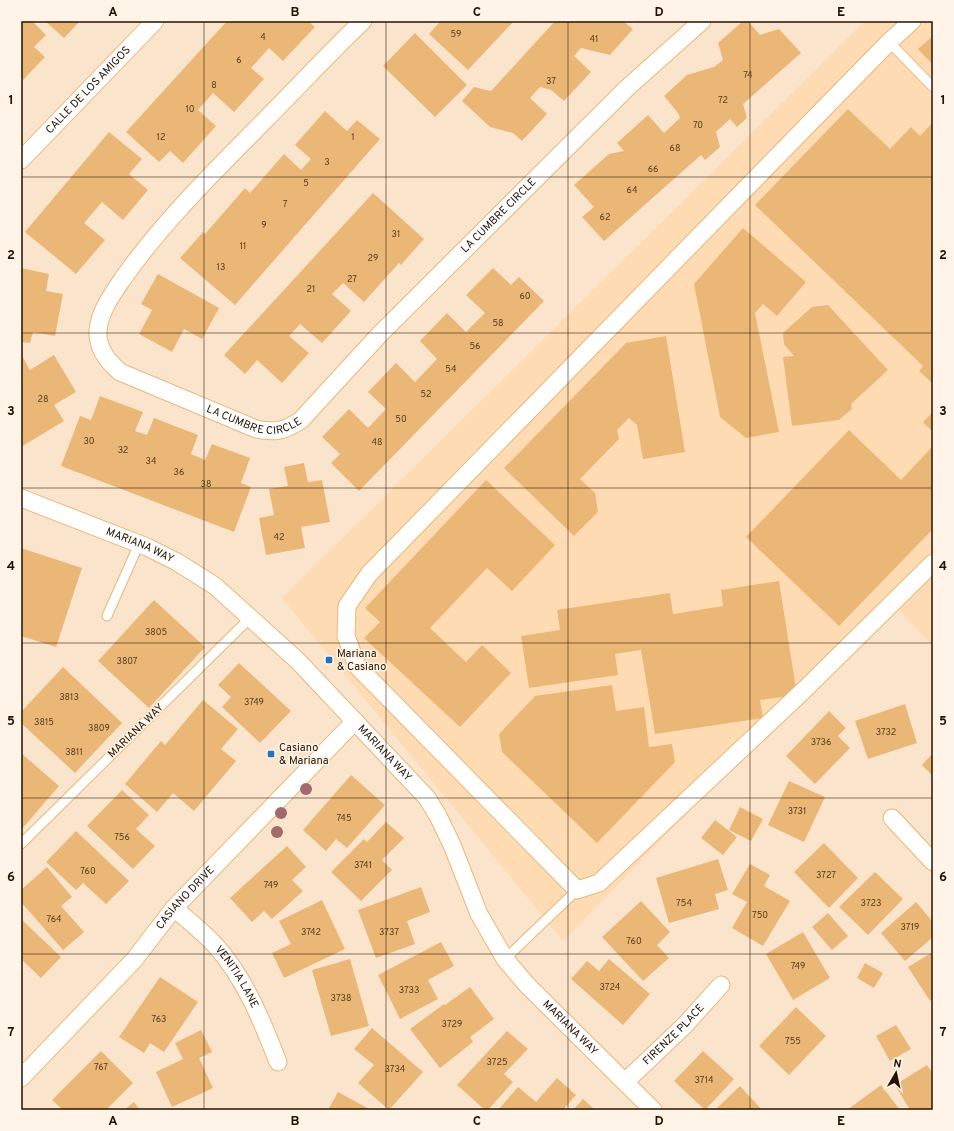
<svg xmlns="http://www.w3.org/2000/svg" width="954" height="1131" font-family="Overpass,sans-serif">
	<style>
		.built { fill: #fedbb2 }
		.building { fill: #eab777 }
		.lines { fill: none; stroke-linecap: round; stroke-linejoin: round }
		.lane-casing { stroke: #eab777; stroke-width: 11 }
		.street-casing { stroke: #eab777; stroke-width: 19 }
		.lane { stroke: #fff; stroke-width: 9 }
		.street { stroke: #fff; stroke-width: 17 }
		.tree { fill: #a36a6d }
		.grid { fill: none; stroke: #251300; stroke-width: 1; stroke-opacity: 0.55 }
		.poi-dot { fill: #2172c1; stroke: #fff4e7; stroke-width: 1.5 }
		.labels { text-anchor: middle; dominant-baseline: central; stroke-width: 3; stroke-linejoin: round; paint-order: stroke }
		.number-label { font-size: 9px; fill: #563c1e }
		.street-label { font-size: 11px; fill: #251300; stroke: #fff4e7 }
		.poi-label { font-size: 11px; fill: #251300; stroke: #fff4e7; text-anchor: start }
		.neatline { fill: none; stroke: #251300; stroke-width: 1.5 }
		.grid-label { font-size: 13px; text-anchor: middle; font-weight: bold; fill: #251300 }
	</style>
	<rect width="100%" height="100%" fill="#fae5cc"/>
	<polygon class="built" points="865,21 933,21 933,646 892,603 563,941 282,598"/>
	<g class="building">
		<polygon points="21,21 32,21 46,35 34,47 45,57 21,82"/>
		<polygon points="45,21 80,21 64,38"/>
		<polygon points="227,21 308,21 315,27 283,61 269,48 251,68 264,79 234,112 213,93 198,110 216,126 183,163 170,151 159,162 126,132"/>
		<polygon points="438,21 514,21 468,70 429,34 439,23"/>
		<polygon points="555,21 623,21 633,29 610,55 581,48 574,56 591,72 564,101 551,90 540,87 530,98 547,114 522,141 513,133 490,127 462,101 474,87 491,91"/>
		<polygon points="743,21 748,21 760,35 779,29 801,53 743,104 747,118 737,127 730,119 716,132 720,147 705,160 701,155 604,241 582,217 594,207 574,185 609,154 624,151 617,143 648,115 664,133 680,118 678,113 664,96 687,75 714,67 723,60 718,43"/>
		<polygon points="415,33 467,85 435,117 383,66"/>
		<polygon points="933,36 933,65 918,49"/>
		<polygon points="848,109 890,149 911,127 920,136 933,122 933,384 919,371 923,366 755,205"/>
		<polygon points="325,111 347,131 357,120 380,139 235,305 180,258 203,232 205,234 245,188 250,193 284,154 301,170 311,159 295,145"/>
		<polygon points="109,132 142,159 129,174 148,190 123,220 102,202 84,223 105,240 76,274 25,232"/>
		<polygon points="373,193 424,239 401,265 399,263 364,302 343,283 332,294 351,311 322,343 300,324 289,336 309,353 282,383 257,360 245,374 224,355"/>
		<polygon points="743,228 806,282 777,316 763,304 755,313 779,432 746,438 720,417 694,284"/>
		<polygon points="21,268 49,274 46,291 63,294 55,336 33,332 30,343 21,342"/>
		<polygon points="493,268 511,285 519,277 544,301 359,491 331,463 340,454 322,437 349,409 368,428 386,409 368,392 396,363 415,382 437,359 420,341 447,313 466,332 485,313 466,295"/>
		<polygon points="158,274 219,308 202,339 184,329 172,352 139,334 152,310 141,304"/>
		<polygon points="828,305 888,370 851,404 852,409 839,420 792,426 783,357 794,356 784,344 783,333 812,307"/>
		<polygon points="666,336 685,452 643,459 637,425 629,418 617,430 619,439 580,479 595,493 598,512 574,536 504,468 626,343"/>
		<polygon points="21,354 30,370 54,355 76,392 54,405 64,421 21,447"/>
		<polygon points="100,396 143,412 135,431 147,435 154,418 198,435 191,454 205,460 212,444 250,458 241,483 251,487 234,532 61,466 80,416 91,420"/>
		<polygon points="933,412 933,432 923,422"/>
		<polygon points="849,430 901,480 933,446 933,529 839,626 746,537"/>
		<polygon points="304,463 308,482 322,480 330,522 301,527 305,548 266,555 259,518 274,515 269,489 288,486 284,467"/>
		<polygon points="486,480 555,545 512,591 487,568 430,628 466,662 482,645 511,673 460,727 364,638 380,622 365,608"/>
		<polygon points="21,548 82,568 56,647 21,636"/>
		<polygon points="779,581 797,695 760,700 763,718 655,734 641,650 615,654 618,675 529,688 521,636 560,630 557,610 670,593 673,614 723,606 721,590"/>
		<polygon points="154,600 205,647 149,708 98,661"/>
		<polygon points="239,663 291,711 260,743 222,707 231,697 218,685"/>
		<polygon points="63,667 122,723 75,773 21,723 21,712"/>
		<polygon points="612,685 616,711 644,707 649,747 672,744 675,762 597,843 502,752 499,734 535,696"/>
		<polygon points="203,700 238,729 221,749 236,761 194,811 173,793 157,812 125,784 161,741 165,745"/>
		<polygon points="905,704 917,743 868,759 855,721"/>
		<polygon points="829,711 846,728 838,736 850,748 815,784 786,756"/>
		<polygon points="21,753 59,786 21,830"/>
		<polygon points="933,753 933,776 922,765"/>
		<polygon points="351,775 385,805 347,848 336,839 326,851 303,830"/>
		<polygon points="789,781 825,797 804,842 768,825"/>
		<polygon points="122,790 149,815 136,829 155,846 133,869 87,826"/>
		<polygon points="740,807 763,819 751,841 729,830"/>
		<polygon points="715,820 737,837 723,855 701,838"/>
		<polygon points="386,822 404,838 382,860 392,870 361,901 331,872 364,839 367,842"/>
		<polygon points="76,831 129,881 106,904 83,883 76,890 46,862"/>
		<polygon points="824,843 858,878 829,908 794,872"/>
		<polygon points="287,846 306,867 292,880 303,891 272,919 264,911 252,922 230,898"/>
		<polygon points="718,859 728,890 715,894 719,909 669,923 656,878"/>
		<polygon points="750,864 770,875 764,886 790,901 763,946 732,928 747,902 732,894"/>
		<polygon points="47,867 72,897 61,906 84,932 63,950 21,902 21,890"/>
		<polygon points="875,872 903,899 868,935 839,907"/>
		<polygon points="421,887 430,912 407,921 415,944 376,958 358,910"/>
		<polygon points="322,900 345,949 284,978 272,953 291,944 279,921"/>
		<polygon points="641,901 670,932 657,945 669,958 643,981 602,937"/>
		<polygon points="916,902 933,922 933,937 905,961 881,933"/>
		<polygon points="828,913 848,936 832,950 812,927"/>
		<polygon points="21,919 61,957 41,978 21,959"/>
		<polygon points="803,932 830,978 793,1000 766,954"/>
		<polygon points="441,942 454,966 428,980 438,999 400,1019 378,975"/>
		<polygon points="933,952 933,999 930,1001 908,967"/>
		<polygon points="350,959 369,1026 331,1036 312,970"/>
		<polygon points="609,959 650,994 623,1025 571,979 587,961 599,971"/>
		<polygon points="865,963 883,973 874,988 857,978"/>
		<polygon points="160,977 198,1002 164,1052 150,1043 144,1053 119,1037"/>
		<polygon points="470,987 494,1019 470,1037 473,1042 440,1068 410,1029 444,1004 445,1005"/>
		<polygon points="796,1007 826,1036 789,1075 759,1046"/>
		<polygon points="896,1025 911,1049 890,1061 876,1036"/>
		<polygon points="372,1028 423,1072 389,1110 358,1083 374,1065 354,1049"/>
		<polygon points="201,1030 212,1052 199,1058 213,1088 172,1107 156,1072 183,1059 175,1043"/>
		<polygon points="507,1031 528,1049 504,1074 513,1082 488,1110 485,1110 457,1085"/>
		<polygon points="101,1051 133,1083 106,1110 63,1110 52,1100"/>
		<polygon points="703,1051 734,1079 705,1110 674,1081"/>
		<polygon points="927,1065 933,1074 933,1109 931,1110 910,1110 895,1085"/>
		<polygon points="557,1078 576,1095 563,1110 498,1110 518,1087 536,1102"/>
		<polygon points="881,1085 900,1110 847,1110"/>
		<polygon points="740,1086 762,1110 715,1110"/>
		<polygon points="338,1092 371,1110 328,1110"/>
		<polygon points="583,1099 595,1110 573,1110"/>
		<polygon points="134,1102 140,1110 124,1110"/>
	</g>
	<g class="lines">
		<defs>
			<g id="lane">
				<polyline points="889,42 933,87"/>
				<polyline points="107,616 139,544"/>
				<polyline points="21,844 250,618"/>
				<polyline points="505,959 577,890"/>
			</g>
			<g id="street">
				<path id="s1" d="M363,21C330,52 299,86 267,118C217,169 166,218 124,277C113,293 99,312 98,331C97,348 107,361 120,372L256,429C275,433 285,431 301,420L380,334L627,88L702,21"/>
				<polyline points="912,21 889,42 369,574 347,606 346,636 357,666 577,890 599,883 803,691 933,563"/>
				<path id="s2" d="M21,160L155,21"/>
				<path id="s3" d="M21,498L147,547L177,562L215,586L298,661L427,798L438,816L452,845L479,914L505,959L527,985L653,1110"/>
				<polyline points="892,818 933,862"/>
				<path id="s4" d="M174,908C188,920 203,932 215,945C245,978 262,1021 278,1062"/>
				<path id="s5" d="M21,1078L134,960L174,908L355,721"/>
				<path id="s6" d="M625,1082L685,1025L721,985"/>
			</g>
		</defs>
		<use href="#lane" class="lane-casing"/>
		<use href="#street" class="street-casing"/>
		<use href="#lane" class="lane"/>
		<use href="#street" class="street"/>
	</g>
	<g class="tree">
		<circle cx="306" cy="789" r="6"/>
		<circle cx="281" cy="813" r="6"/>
		<circle cx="277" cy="832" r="6"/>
	</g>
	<path class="grid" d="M204,21V1110M386,21V1110M568,21V1110M750,21V1110M21,177H933M21,333H933M21,488H933M21,643H933M21,798H933M21,954H933"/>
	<g class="poi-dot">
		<rect x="325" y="656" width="8" height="8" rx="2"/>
		<rect x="267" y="750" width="8" height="8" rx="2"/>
	</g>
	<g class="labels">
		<g class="number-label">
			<text x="456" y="34">59</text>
			<text x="263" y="37">4</text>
			<text x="594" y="39">41</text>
			<text x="239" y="60">6</text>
			<text x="748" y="75">74</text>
			<text x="551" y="81">37</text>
			<text x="214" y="85">8</text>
			<text x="723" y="100">72</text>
			<text x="190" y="109">10</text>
			<text x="698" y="125">70</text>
			<text x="161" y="137">12</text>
			<text x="353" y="137">1</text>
			<text x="675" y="148">68</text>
			<text x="327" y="162">3</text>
			<text x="653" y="169">66</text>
			<text x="306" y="183">5</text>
			<text x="632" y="190">64</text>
			<text x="285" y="204">7</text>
			<text x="605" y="217">62</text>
			<text x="264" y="225">9</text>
			<text x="396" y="234">31</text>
			<text x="243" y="246">11</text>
			<text x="373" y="258">29</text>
			<text x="221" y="267">13</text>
			<text x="352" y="279">27</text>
			<text x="311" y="289">21</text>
			<text x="525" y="296">60</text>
			<text x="498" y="323">58</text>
			<text x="475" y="346">56</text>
			<text x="451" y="369">54</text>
			<text x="426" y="394">52</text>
			<text x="43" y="399">28</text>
			<text x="401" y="419">50</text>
			<text x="89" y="441">30</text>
			<text x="377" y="442">48</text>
			<text x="123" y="450">32</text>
			<text x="151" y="461">34</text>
			<text x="179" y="472">36</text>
			<text x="206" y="484">38</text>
			<text x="279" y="537">42</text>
			<text x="156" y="632">3805</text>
			<text x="127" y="661">3807</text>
			<text x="69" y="697">3813</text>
			<text x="254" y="702">3749</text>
			<text x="44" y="722">3815</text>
			<text x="99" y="728">3809</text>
			<text x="886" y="732">3732</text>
			<text x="821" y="742">3736</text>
			<text x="74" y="752">3811</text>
			<text x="797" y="811">3731</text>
			<text x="344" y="818">745</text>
			<text x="122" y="837">756</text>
			<text x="363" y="865">3741</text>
			<text x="88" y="871">760</text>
			<text x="826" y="875">3727</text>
			<text x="271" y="885">749</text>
			<text x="684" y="903">754</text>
			<text x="871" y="903">3723</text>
			<text x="760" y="915">750</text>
			<text x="54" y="919">764</text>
			<text x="910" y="927">3719</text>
			<text x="311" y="932">3742</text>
			<text x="389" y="932">3737</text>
			<text x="634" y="941">760</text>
			<text x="798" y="966">749</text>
			<text x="610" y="987">3724</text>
			<text x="409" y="990">3733</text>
			<text x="341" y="998">3738</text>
			<text x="159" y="1019">763</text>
			<text x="452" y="1024">3729</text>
			<text x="793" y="1041">755</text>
			<text x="497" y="1062">3725</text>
			<text x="101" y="1067">767</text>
			<text x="395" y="1069">3734</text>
			<text x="704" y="1080">3714</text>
		</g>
		<g class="street-label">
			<text stroke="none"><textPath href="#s2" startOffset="97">CALLE DE LOS AMIGOS</textPath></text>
			<text stroke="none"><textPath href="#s1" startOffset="939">LA CUMBRE CIRCLE</textPath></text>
			<text stroke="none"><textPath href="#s1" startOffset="604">LA CUMBRE CIRCLE</textPath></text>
			<text stroke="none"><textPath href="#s3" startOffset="128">MARIANA WAY</textPath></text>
			<text transform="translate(136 731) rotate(-44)">MARIANA WAY</text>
			<text stroke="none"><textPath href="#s3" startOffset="452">MARIANA WAY</textPath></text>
			<text stroke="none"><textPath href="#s5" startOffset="244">CASIANO DRIVE</textPath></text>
			<text stroke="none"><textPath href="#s4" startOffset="94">VENITIA LANE</textPath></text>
			<text stroke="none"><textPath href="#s3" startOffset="788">MARIANA WAY</textPath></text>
			<text stroke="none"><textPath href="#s6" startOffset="68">FIRENZE PLACE</textPath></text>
		</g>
		<g class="poi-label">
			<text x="337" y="654">Mariana<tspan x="337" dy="13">&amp; Casiano</tspan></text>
			<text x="279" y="748">Casiano<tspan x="279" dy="13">&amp; Mariana</tspan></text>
		</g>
	</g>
	<rect width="954" height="1131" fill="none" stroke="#fff4e7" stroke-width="44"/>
	<g transform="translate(896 1073) rotate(9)" stroke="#fff4e7" stroke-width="3" paint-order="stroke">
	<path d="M0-3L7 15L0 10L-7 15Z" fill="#251300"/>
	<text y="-6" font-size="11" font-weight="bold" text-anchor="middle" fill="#251300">N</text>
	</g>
	<rect x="22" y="22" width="910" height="1087" class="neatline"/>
	<g class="grid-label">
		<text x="113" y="16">A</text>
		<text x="295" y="16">B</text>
		<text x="477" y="16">C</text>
		<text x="659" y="16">D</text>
		<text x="841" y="16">E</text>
		<text x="11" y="104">1</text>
		<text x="943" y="104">1</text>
		<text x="11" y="259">2</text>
		<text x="943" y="259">2</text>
		<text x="11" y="415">3</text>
		<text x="943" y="415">3</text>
		<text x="11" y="570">4</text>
		<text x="943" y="570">4</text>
		<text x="11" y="725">5</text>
		<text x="943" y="725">5</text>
		<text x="11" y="881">6</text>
		<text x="943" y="881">6</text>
		<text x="11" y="1036">7</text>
		<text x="943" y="1036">7</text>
		<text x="113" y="1125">A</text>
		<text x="295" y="1125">B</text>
		<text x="477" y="1125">C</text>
		<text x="659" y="1125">D</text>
		<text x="841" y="1125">E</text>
	</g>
</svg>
